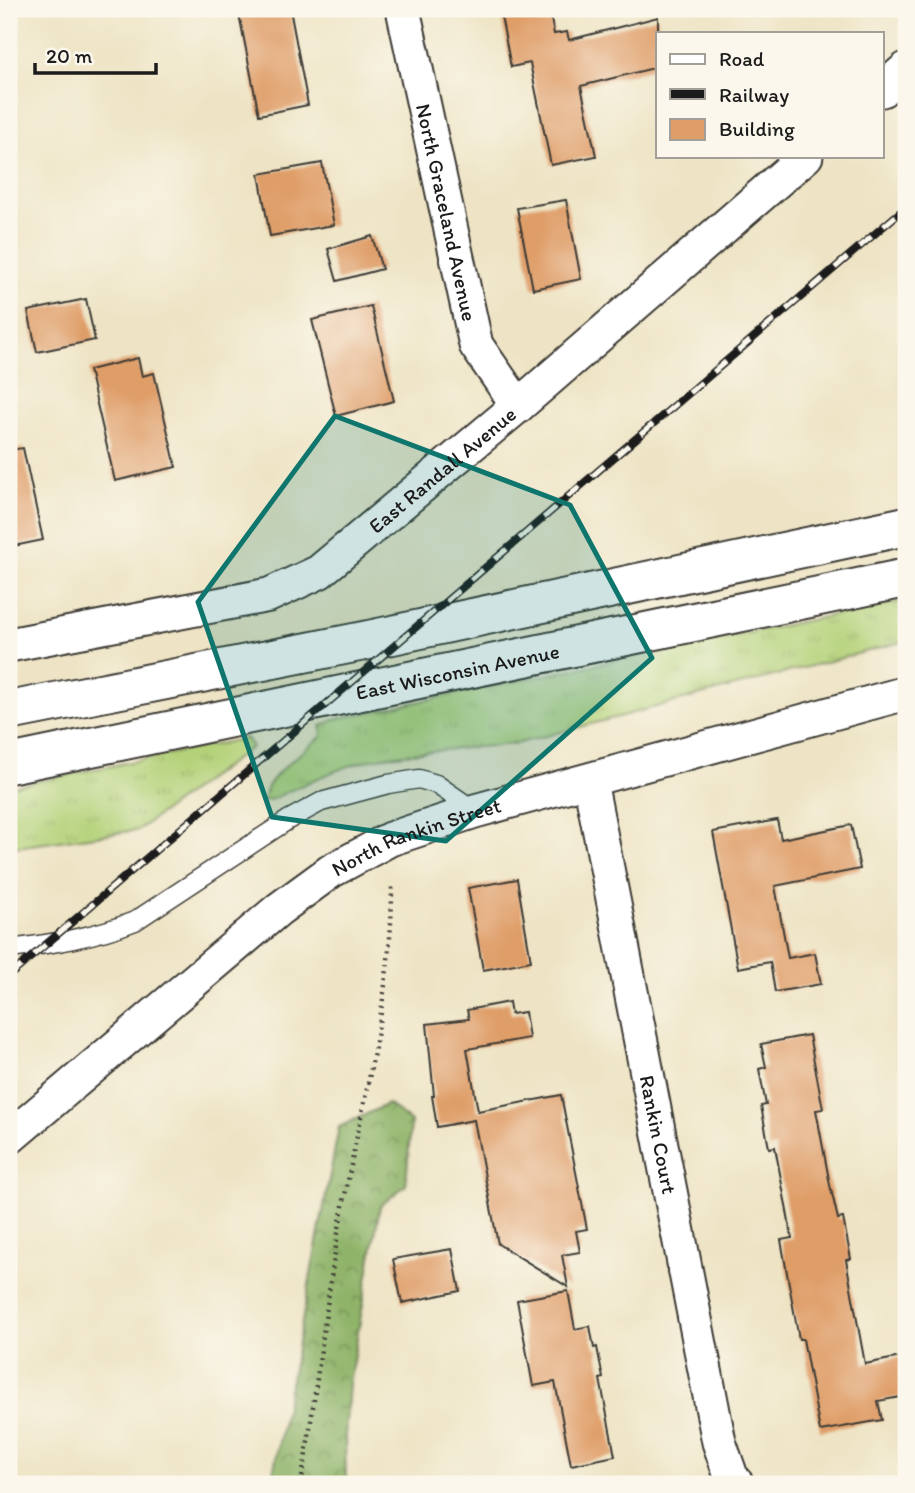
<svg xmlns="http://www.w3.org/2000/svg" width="915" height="1493" font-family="Itim,sans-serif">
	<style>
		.grass { fill: url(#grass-tufts); stroke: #68774a; stroke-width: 2 }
		.forest { fill: url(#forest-crowns); stroke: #566842; stroke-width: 2 }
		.building { fill: #df9d67 }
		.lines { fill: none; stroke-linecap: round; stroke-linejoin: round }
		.service-casing { stroke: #3c3a35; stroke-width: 21 }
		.minor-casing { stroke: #3c3a35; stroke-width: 37 }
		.secondary-casing { stroke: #3c3a35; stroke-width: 42 }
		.path { stroke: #3c3a35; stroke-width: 4.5; stroke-dasharray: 2 5; stroke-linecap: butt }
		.service { stroke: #fff; stroke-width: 18 }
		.minor { stroke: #fff; stroke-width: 33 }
		.secondary { stroke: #fff; stroke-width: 38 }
		.rail-casing { stroke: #1c1c1c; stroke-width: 8 }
		.rail { stroke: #fbf7ec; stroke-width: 5; stroke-dasharray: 16; stroke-linecap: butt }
		.marked { fill: #0f766e; fill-opacity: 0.2; stroke: #0f766e; stroke-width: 5; stroke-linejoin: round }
		.labels { text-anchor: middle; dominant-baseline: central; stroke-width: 5; stroke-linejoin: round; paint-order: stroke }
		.street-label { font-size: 21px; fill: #1c1c1c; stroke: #fbf7ec }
	</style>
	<defs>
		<pattern id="grass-tufts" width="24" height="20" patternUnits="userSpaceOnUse" patternTransform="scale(1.75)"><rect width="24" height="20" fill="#b4d279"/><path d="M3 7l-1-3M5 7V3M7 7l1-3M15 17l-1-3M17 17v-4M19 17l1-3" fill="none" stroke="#9ab468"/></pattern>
		<pattern id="forest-crowns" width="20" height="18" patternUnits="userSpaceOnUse" patternTransform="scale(1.75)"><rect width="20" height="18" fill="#8fb469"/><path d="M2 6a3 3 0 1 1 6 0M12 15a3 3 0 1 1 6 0" fill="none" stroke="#749256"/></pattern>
	</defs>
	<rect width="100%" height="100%" fill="#fbf7ec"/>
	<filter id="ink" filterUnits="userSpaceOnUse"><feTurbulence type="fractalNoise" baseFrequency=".0143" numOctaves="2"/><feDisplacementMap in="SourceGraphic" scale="14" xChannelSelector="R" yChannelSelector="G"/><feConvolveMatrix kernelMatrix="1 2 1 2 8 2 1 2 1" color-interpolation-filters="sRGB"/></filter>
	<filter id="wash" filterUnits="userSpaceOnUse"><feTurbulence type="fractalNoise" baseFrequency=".00686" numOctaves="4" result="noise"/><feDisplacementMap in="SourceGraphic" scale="28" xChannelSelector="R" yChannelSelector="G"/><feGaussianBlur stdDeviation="1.57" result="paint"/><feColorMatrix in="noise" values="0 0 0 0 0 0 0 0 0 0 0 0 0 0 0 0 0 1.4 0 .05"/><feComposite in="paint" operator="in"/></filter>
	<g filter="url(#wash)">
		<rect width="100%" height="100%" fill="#eee4c5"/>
		<g class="grass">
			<path d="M906,600V641L519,743C474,749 429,749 384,757C345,764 309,782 272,799L264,801C262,779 307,749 322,736L321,726L336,719Z"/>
			<polygon points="246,738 252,747 138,830 9,848 9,787"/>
		</g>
		<polygon class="forest" points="388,1104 411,1122 406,1185 380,1206 349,1384 345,1436 346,1484 271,1484 339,1127"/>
		<g id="blocks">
			<g class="building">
				<polygon points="238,9 290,9 308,105 259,115"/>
				<polygon points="536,9 549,9 554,34 567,32 569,40 658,17 658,67 581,86 596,156 551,165 530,63 511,67 501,16"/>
				<polygon points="322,163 334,225 270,236 259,174"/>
				<polygon points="566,200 581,279 533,289 517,208"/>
				<polygon points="372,236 382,269 337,281 328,249"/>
				<polygon points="86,299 95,340 37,352 28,311"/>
				<polygon points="371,306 394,401 336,416 312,320"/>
				<polygon points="138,358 142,376 154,373 176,467 115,481 89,370"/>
				<polygon points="23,448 43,540 9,547 9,450"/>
				<polygon points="777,820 781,839 851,825 860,869 775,886 788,958 815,953 821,984 775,992 770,962 738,968 713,832"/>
				<polygon points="517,879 531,961 483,970 468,888"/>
				<polygon points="509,1002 511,1014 525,1012 529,1038 467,1049 478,1111 561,1095 587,1229 576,1231 580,1252 562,1255 568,1287 498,1244 474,1120 437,1127 432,1096 434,1096 427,1024 469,1019 467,1010"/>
				<polygon points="809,1035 823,1109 816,1110 830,1185 838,1219 843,1218 851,1259 846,1260 865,1364 906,1356 906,1396 878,1401 882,1420 820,1431 803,1339 799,1339 781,1240 792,1238 775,1147 769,1148 761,1106 766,1105 759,1069 766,1067 761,1044"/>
				<polygon points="452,1249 460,1291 402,1303 393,1259"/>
				<polygon points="568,1291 575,1329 590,1326 594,1348 597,1347 603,1378 600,1379 615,1456 571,1465 555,1382 533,1386 517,1300"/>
			</g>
		</g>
	</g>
	<g filter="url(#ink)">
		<use href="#blocks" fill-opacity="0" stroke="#3c3a35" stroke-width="2"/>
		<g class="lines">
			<defs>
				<path id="service" d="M9,949C52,944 94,937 135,921L288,820L321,802L388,784L419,779L436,784L475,811"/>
				<g id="minor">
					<path id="s1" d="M403,9L476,345L518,406"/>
					<polyline points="882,90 906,69"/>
					<path id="s2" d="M9,645L269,595L319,572L518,406L806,156"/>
					<path id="s3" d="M590,781L719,1442L732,1479L737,1484"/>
					<path id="s4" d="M9,1138L279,909L331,871L390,839L475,811L906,693"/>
				</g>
				<g id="secondary">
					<polyline points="9,711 364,641 906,526"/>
					<path id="s5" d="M9,764L906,578"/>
				</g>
			</defs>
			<use href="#service" class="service-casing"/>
			<use href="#minor" class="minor-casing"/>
			<use href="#secondary" class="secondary-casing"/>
			<path class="path" d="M301,1484C316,1397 325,1309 340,1222C360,1111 392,1000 392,887"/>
			<use href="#service" class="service"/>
			<use href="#minor" class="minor"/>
			<use href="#secondary" class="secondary"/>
			<defs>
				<polyline id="rail" points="9,976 906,207"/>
			</defs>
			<use href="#rail" class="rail-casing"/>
			<use href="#rail" class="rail"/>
		</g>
	</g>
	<path class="marked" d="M335,416L570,505L652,658L446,841L272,817L198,602Z"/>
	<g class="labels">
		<g class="street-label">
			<text stroke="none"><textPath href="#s1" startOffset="208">North Graceland Avenue</textPath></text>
			<text stroke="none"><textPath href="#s2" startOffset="480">East Randall Avenue</textPath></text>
			<text stroke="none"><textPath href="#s5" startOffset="458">East Wisconsin Avenue</textPath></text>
			<text stroke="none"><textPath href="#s4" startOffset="511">North Rankin Street</textPath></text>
			<text stroke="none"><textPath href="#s3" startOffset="360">Rankin Court</textPath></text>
		</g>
	</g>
	<rect width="915" height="1493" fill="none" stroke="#fbf7ec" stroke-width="35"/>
	<rect x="656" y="32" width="228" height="126" fill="#fbf7ec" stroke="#a29f99" stroke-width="2"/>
	<rect x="670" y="54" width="35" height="10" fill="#ffffff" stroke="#a29f99" stroke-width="2"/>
	<text x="719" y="66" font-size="21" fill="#1c1c1c">Road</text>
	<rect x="670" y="89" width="35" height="10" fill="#1c1c1c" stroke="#a29f99" stroke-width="2"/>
	<text x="719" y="102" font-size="21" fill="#1c1c1c">Railway</text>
	<rect x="670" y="119" width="35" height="21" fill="#df9d67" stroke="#a29f99" stroke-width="2"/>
	<text x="719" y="136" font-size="21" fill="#1c1c1c">Building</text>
	<path d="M35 63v10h121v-10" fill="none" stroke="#1c1c1c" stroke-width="3.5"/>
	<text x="46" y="63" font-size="21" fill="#1c1c1c" stroke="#fbf7ec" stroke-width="5" paint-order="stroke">20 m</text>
</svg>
